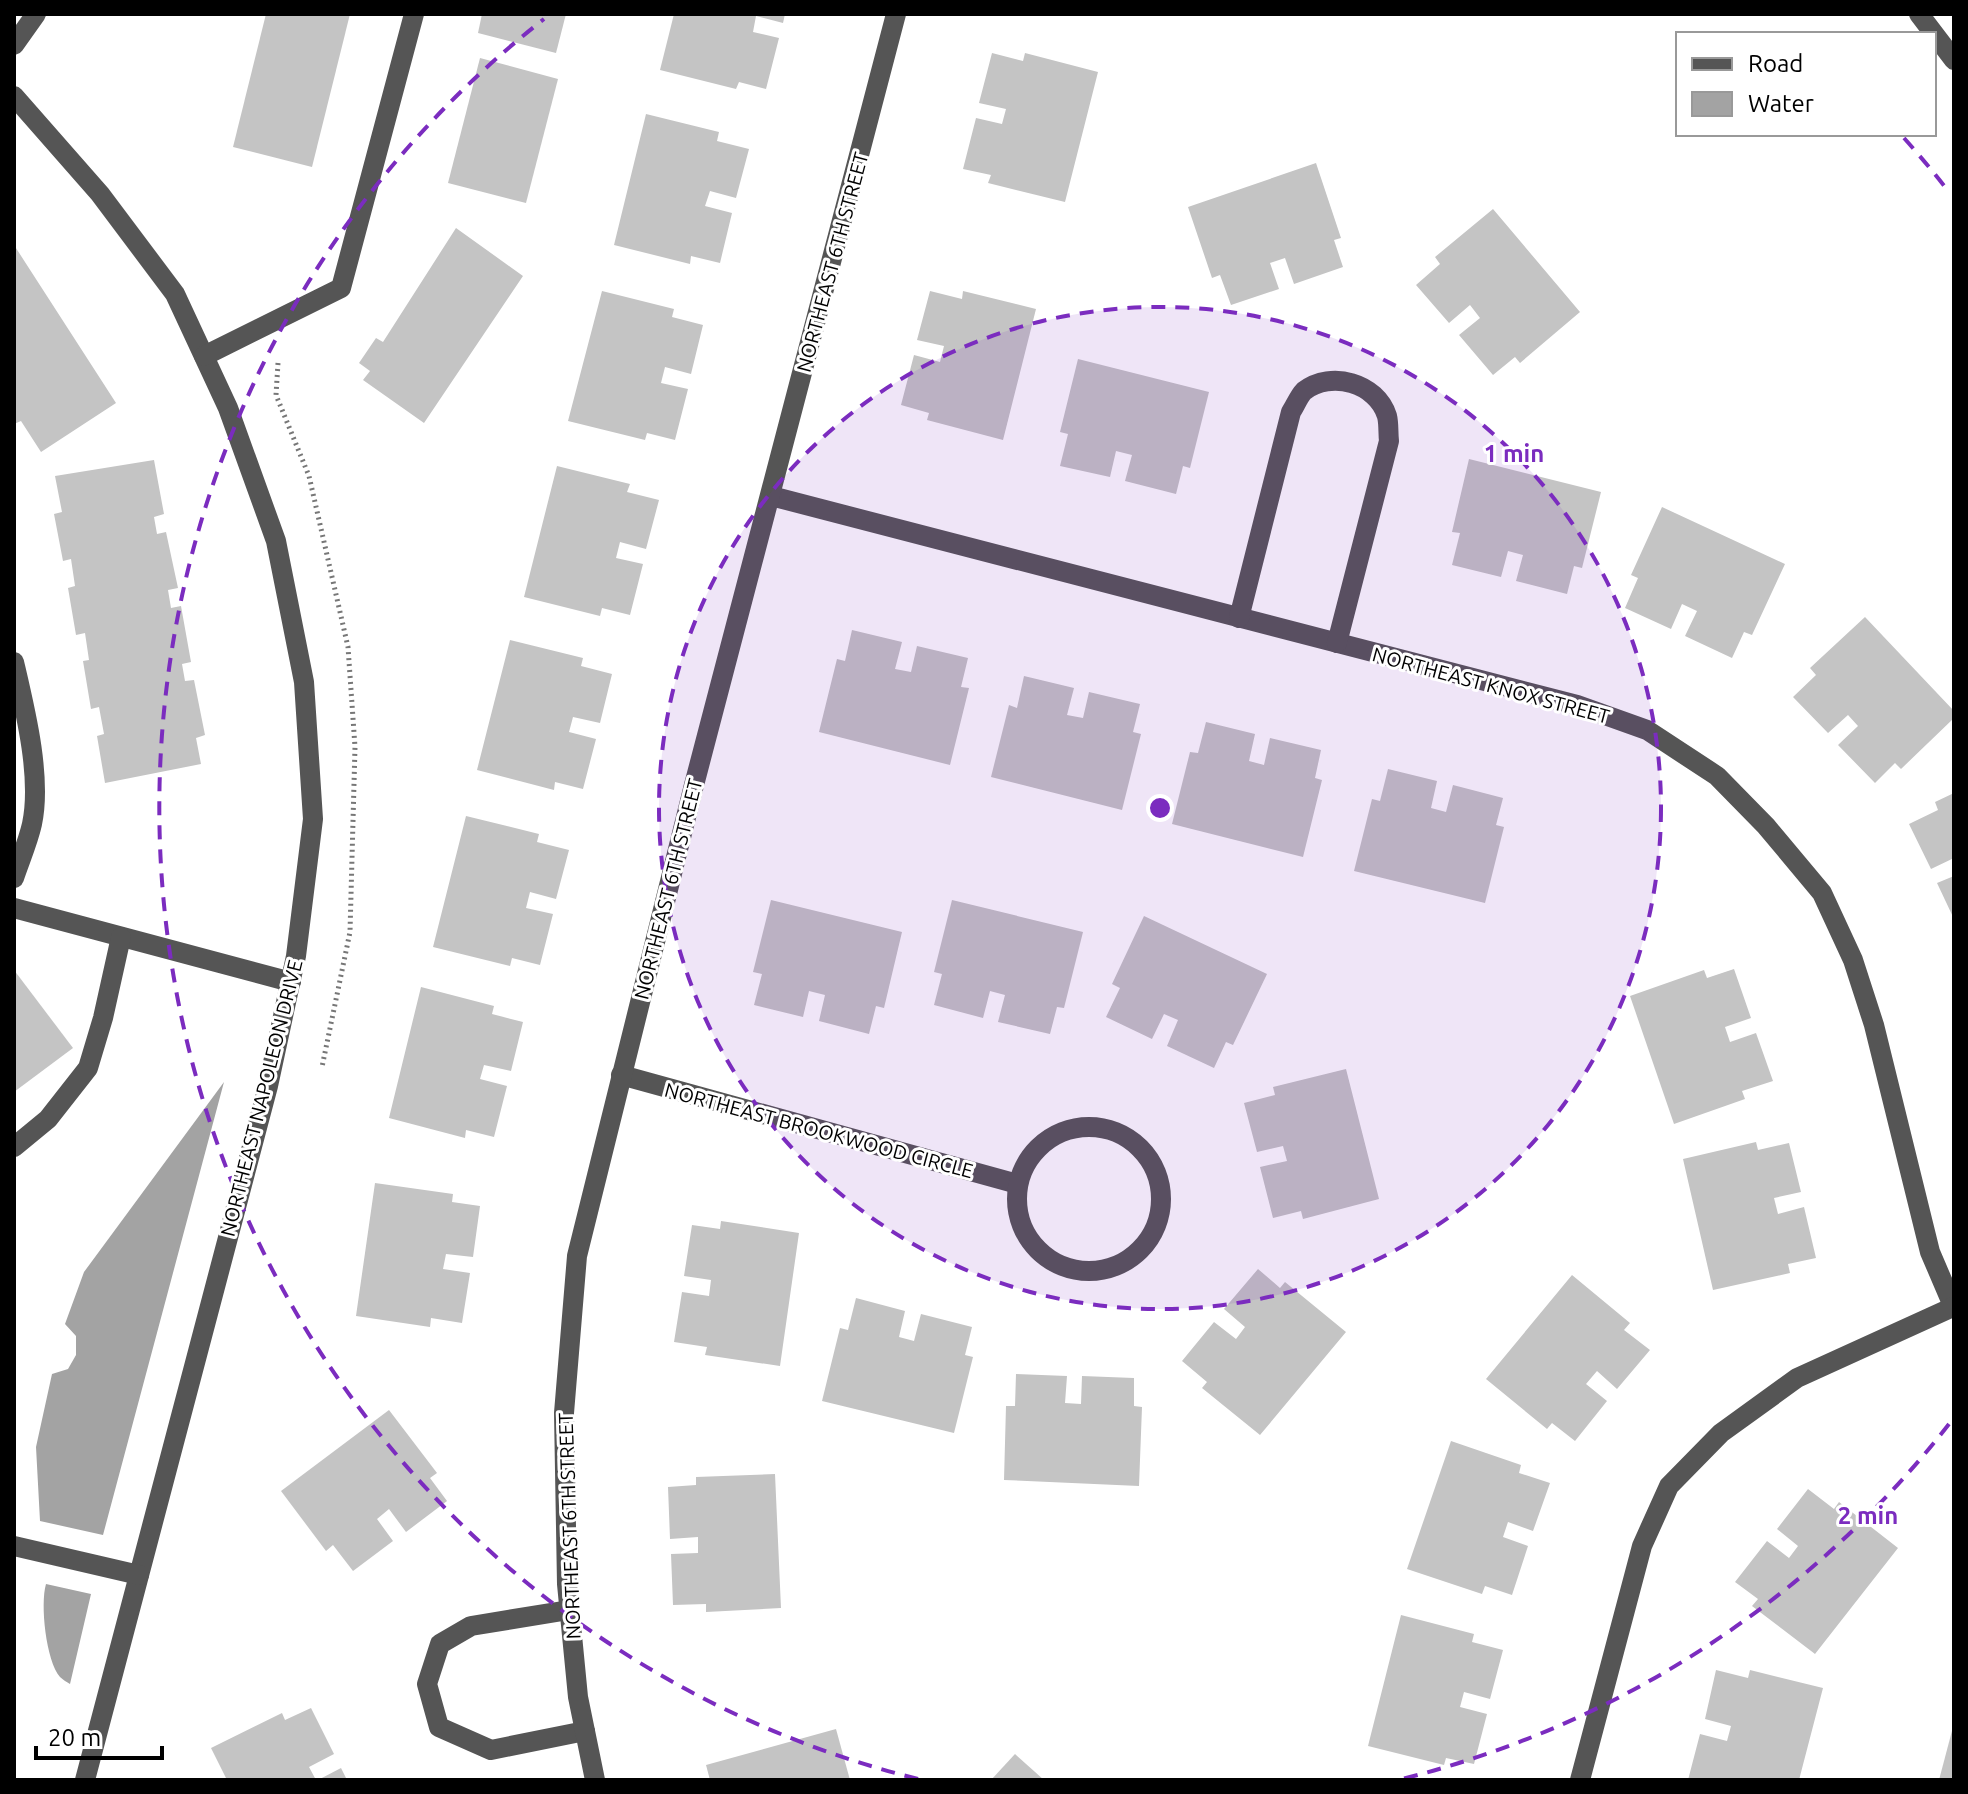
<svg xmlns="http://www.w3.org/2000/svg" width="1968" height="1794" font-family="Ubuntu,sans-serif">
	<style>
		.water { fill: #a3a3a3 }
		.building { fill: #c4c4c4 }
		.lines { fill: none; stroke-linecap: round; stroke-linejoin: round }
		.path { stroke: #777; stroke-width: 5; stroke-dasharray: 2 4; stroke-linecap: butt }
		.minor { stroke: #555; stroke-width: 20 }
		.ring { fill: none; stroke: #7b2cbf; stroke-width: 4; stroke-dasharray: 14 10 }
		.labels { text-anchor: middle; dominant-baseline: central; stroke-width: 6; stroke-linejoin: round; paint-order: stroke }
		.street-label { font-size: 20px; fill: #000; stroke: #fff }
		.centre { fill: #7b2cbf; stroke: #fff; stroke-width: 4 }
		.ring-label { font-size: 24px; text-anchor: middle; font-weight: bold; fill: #7b2cbf; stroke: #fff; stroke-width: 6; stroke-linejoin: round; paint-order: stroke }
	</style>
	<rect width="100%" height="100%" fill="#fff"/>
	<g class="water">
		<polygon points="224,1082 103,1535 40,1521 36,1447 52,1374 68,1369 76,1355 76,1336 65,1324 84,1272"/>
		<path d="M46,1584L91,1594L70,1684C67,1682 63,1680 60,1677C46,1661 40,1604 46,1584Z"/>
	</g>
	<g class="building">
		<polygon points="266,14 350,14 312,167 233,147"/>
		<polygon points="482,14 566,14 556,53 478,33"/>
		<polygon points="674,14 785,14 783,23 756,16 753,32 779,38 766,89 739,82 736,89 660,70"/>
		<polygon points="992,53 1023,61 1025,53 1098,72 1065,202 988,183 991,175 963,169 976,118 1002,124 1006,109 979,103"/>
		<polygon points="480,58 558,79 526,203 448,183"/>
		<polygon points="646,114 719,132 717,141 749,149 736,198 710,191 705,206 732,213 720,263 691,256 690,264 614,245"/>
		<polygon points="1316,163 1341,238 1334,240 1343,267 1294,284 1285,258 1270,263 1279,289 1231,305 1220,275 1212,278 1188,207"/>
		<polygon points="1493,209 1580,312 1520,363 1515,357 1493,375 1459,335 1480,318 1470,305 1449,323 1416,285 1440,264 1435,257"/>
		<polygon points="456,228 523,276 424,423 363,380 370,371 359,363 376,338 383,342"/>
		<polygon points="14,245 116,403 41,452 21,421 14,424"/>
		<polygon points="602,291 674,309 672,317 703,325 691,374 665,367 661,383 688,389 675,440 647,433 645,440 568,421"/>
		<polygon points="930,291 962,299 963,291 1036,309 1003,440 927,420 929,413 901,405 914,355 940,362 944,346 917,340"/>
		<polygon points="1078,359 1209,392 1190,468 1183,466 1176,494 1125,481 1132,455 1116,451 1110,477 1060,466 1068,434 1060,432"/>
		<polygon points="1469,459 1601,492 1582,568 1574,566 1567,594 1516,581 1523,555 1508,551 1501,577 1452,565 1460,533 1452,532"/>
		<polygon points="154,460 164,514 154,517 157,534 166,532 178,588 168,590 171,608 181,606 191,662 182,664 185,681 194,680 205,735 196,738 201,764 105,783 97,736 104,734 99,707 91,709 83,661 89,660 85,633 76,635 68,588 75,586 71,559 63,561 54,514 62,512 55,476"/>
		<polygon points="557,466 630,484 627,492 659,500 646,549 620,542 616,558 643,564 630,615 602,608 600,616 524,597"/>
		<polygon points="1662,507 1785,564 1752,635 1744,632 1732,658 1685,636 1697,611 1682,604 1671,629 1625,608 1638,578 1631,575"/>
		<polygon points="1865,617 1954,711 1954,718 1901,769 1895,763 1875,783 1838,745 1858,726 1848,715 1828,733 1793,697 1816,675 1810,668"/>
		<polygon points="852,630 902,642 895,669 911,672 917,646 968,658 961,687 969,688 950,765 819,732 837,659 845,661"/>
		<polygon points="510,640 583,658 581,666 612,674 600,723 573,717 569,732 596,739 583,789 555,782 554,790 477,770"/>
		<polygon points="1024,676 1074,688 1067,715 1083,718 1089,692 1140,704 1133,732 1141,734 1122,810 991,777 1009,705 1017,708"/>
		<polygon points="1206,722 1255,734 1249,761 1264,765 1270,738 1321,750 1315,778 1322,780 1303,857 1172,824 1190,752 1198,753"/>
		<polygon points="1388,769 1437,781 1431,808 1446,812 1453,785 1503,798 1496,825 1504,827 1485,903 1354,871 1372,799 1380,801"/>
		<polygon points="1954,793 1954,858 1931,869 1909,824 1938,810 1935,802"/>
		<polygon points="466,816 539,834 537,842 569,850 556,899 530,892 526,908 553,914 540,965 512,958 510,966 433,947"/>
		<polygon points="1954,876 1954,919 1937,883"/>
		<polygon points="771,900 902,932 884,1008 876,1006 869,1034 819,1021 825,995 809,991 803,1017 754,1005 762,974 753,972"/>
		<polygon points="952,900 1083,932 1064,1008 1057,1007 1050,1034 998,1022 1005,995 990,991 983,1018 934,1005 942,974 934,972"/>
		<polygon points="1144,916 1267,974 1233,1045 1226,1042 1214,1068 1167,1046 1178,1020 1164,1014 1152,1039 1106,1017 1120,988 1112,984"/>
		<polygon points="1734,969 1751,1018 1725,1027 1730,1042 1756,1033 1773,1081 1742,1091 1745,1099 1674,1124 1630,996 1704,970 1707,978"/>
		<polygon points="14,970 73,1048 14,1092"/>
		<polygon points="421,987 494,1006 492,1014 523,1022 511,1071 484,1065 480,1079 507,1086 494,1137 466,1130 465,1138 389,1118"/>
		<polygon points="1346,1069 1379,1199 1303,1219 1301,1211 1273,1218 1260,1167 1287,1161 1283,1146 1257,1152 1244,1103 1275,1095 1273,1087"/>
		<polygon points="1756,1142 1758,1150 1789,1143 1801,1192 1774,1198 1778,1214 1804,1207 1816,1258 1788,1264 1790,1273 1713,1290 1683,1159"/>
		<polygon points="375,1183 453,1194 452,1202 480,1206 473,1257 446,1254 443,1269 470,1273 462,1323 431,1318 430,1327 356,1316"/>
		<polygon points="721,1221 799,1233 780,1366 705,1355 707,1347 674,1342 682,1292 709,1296 711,1280 684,1276 692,1225 720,1229"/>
		<polygon points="1258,1269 1280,1288 1285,1282 1346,1332 1260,1435 1202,1388 1207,1382 1182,1361 1214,1322 1236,1339 1245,1327 1224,1309"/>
		<polygon points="1572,1275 1630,1323 1624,1330 1650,1350 1617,1389 1597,1371 1586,1384 1607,1401 1575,1441 1552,1423 1547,1429 1486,1379"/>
		<polygon points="856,1298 905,1311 899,1337 914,1341 921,1314 972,1327 965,1355 973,1357 954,1433 822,1401 840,1328 848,1330"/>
		<polygon points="1016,1374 1067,1376 1065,1403 1081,1404 1082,1376 1134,1378 1134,1406 1142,1407 1139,1486 1004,1480 1006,1406 1015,1406"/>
		<polygon points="389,1410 437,1473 430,1478 447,1501 406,1532 389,1509 377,1519 393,1541 353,1571 333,1545 326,1551 281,1491"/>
		<polygon points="1451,1441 1521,1465 1519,1473 1550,1483 1533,1531 1508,1522 1503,1537 1528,1546 1512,1595 1485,1586 1482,1594 1407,1569"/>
		<polygon points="775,1474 781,1608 706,1612 706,1604 673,1605 671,1554 698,1553 698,1537 670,1539 668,1487 696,1485 696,1477"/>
		<polygon points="1808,1489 1834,1509 1839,1502 1898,1548 1815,1654 1752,1606 1758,1599 1735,1582 1767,1541 1789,1558 1798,1546 1777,1529"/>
		<polygon points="1401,1615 1474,1634 1472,1642 1503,1650 1490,1699 1464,1692 1460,1707 1487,1714 1474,1764 1446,1758 1444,1765 1368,1746"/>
		<polygon points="1716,1670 1748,1678 1750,1670 1823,1688 1799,1780 1688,1780 1700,1734 1727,1741 1731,1726 1705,1719"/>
		<polygon points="311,1708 334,1754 309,1767 316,1780 227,1780 211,1748 282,1713 285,1720"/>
		<polygon points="1953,1727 1954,1780 1939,1780"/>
		<polygon points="836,1729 850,1780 710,1780 706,1765"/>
		<polygon points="1015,1754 1044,1780 991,1780"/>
		<polygon points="341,1768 347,1780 318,1780"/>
	</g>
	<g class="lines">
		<polyline class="path" points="278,363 276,395 309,476 348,647 355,747 350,932 322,1067"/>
		<g class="minor">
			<polyline points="1919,14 1954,60"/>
			<polyline points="14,45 36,14"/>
			<polyline points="14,96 100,194 175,294 228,408 276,541 304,682 313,819 296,956 268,1086 85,1780"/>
			<polyline points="204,356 341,288 414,14"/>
			<polyline points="771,496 1577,705 1647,730 1717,776 1766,826 1822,893 1853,960 1874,1025 1930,1252 1954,1308"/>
			<path d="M1239,618L1291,412C1295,406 1299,396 1304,391C1331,370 1377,383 1387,416C1389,424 1388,433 1389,441L1337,643"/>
			<path d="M14,662C25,709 42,777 32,824C28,842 20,860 14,878"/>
			<polyline points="14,908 291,982"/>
			<polyline points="621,1075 1018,1184"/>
			<circle cx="1089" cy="1199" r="72"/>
			<polyline points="14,1147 48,1119 88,1068 103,1018 121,937"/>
			<polyline points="14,1546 139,1575"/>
			<polyline points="569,1610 471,1626 440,1644 427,1684 439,1727 491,1750 585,1731"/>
			<polyline points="595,1780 578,1697 567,1584 564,1413 577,1256 694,785 896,14"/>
			<polyline points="1580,1780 1642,1546 1669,1486 1721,1433 1797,1378 1953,1307"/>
		</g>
	</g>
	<circle cx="1160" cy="808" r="501" fill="#7b2cbf" fill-opacity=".12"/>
	<g class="ring">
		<circle cx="1160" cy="808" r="501"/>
		<path d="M1949 1424A1001 1001 0 0 1 1402 1779M918 1779A1001 1001 0 0 1 544 19M1904 138A1001 1001 0 0 1 1949 192"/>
	</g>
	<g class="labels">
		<g class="street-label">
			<text transform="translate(832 262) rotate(-75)">NORTHEAST 6TH STREET</text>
			<text transform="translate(1491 685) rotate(15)">NORTHEAST KNOX STREET</text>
			<text transform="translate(668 889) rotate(-76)">NORTHEAST 6TH STREET</text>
			<text transform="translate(261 1098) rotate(-76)">NORTHEAST NAPOLEON DRIVE</text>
			<text transform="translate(819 1130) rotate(15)">NORTHEAST BROOKWOOD CIRCLE</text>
			<text transform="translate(569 1526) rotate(-92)">NORTHEAST 6TH STREET</text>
		</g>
	</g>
	<circle cx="1160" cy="808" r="12" class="centre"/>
	<g class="ring-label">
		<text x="1514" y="462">1 min</text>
		<text x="1868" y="1524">2 min</text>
	</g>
	<rect width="1968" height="1794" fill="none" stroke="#000000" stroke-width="32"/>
	<rect x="1676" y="32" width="260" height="104" fill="#ffffff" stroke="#999999" stroke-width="2"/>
	<rect x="1692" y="58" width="40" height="12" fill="#555555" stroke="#999999" stroke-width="2"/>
	<text x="1748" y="72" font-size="24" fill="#000000">Road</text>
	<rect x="1692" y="92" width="40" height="24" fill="#a3a3a3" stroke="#999999" stroke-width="2"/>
	<text x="1748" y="112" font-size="24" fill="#000000">Water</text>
	<path d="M36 1746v12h126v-12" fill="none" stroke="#000000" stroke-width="4"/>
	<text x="48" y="1746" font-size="24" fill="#000000" stroke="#ffffff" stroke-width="6" paint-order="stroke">20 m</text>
</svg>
